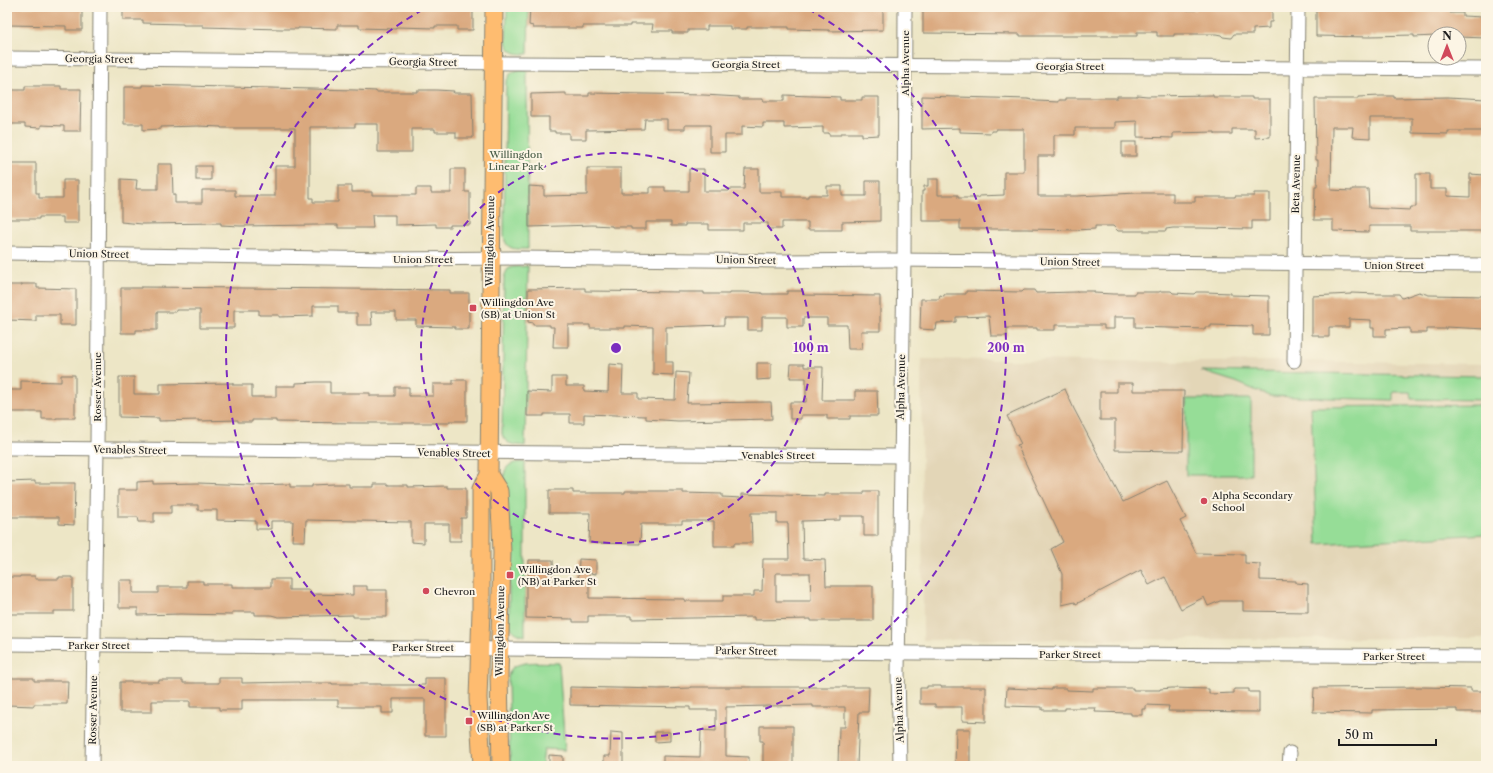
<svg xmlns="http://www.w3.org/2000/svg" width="1493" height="773" font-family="'Libre Caslon Text',serif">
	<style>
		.built { fill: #e3d6b7 }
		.green { fill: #96dd97; stroke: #597c5a }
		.building { fill: #daa97f; fill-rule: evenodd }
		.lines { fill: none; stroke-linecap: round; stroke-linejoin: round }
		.minor-casing { stroke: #848171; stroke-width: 15 }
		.major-casing { stroke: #848171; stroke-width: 19 }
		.minor { stroke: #fff; stroke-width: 13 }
		.major { stroke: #febc70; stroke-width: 17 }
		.ring { fill: none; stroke: #7b2cbf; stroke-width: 2; stroke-dasharray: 7 5 }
		.poi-dot { fill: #d1495b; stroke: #fcf5e5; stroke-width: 1.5 }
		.labels { text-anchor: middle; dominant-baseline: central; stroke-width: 4; stroke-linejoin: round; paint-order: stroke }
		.street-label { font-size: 10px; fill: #1c1c1c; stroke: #fcf5e5 }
		.park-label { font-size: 10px; fill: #415641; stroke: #fcf5e5 }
		.poi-label { font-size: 10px; fill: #1c1c1c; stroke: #fcf5e5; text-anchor: start }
		.centre { fill: #7b2cbf; stroke: #fcf5e5; stroke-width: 2 }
		.ring-label { font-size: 12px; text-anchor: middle; font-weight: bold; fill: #7b2cbf; stroke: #fcf5e5; stroke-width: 4; stroke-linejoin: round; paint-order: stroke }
	</style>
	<rect width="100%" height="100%" fill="#fcf5e5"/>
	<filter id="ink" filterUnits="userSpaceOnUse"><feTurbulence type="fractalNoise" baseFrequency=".025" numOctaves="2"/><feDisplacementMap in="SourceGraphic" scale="8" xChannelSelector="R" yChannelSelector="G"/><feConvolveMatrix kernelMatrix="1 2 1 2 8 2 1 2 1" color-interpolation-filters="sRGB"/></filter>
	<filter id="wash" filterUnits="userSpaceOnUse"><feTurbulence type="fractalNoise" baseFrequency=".012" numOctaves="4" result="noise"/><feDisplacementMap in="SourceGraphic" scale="16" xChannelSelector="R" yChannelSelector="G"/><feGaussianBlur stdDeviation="0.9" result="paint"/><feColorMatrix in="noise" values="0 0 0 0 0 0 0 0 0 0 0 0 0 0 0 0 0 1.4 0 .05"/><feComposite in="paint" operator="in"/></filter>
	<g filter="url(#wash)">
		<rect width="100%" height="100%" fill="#ede6c6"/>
		<polygon class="built" points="921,359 1196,362 1294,361 1486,364 1486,638 923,640"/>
		<g class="green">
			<path d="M507,7H529L528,54C517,54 510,54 506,42Z"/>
			<path d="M517,70H527L528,249C516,249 506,251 504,236L506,82L511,73Z"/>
			<path d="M528,266L525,446C515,445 505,445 502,434L504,278L508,269L512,267Z"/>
			<polygon points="1201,371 1486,376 1486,400 1411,399 1410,392 1393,392 1393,400 1269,396 1236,382"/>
			<rect x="1186" y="399" width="65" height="76"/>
			<polygon points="1486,405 1486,534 1317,544 1311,407"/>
			<path d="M525,462V636C516,634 510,630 509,621V544L504,475C506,463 515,462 525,462Z"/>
			<path d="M559,663L565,750L544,749L542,766H510L508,681C508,678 508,674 510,671C516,659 547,663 559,663Z"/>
		</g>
		<g id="blocks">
			<g class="building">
				<polygon points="7,7 62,7 62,8 82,9 82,30 66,30 66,26 7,25"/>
				<polygon points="123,7 473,7 473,30 457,30 457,26 435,26 435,28 396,27 396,29 359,28 359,25 337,25 337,29 298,28 298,29 281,29 203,27 203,25 183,25 183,24 143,23 143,20 123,20"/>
				<polygon points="530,7 688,7 688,10 711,10 711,7 883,7 883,30 829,31 829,30 789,29 789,27 747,27 747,29 730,29 730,26 707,26 707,30 688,30 688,33 672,33 672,31 652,31 653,24 630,24 630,26 583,26 583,28 533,28 533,26 529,25"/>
				<polygon points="923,7 1136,7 1136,9 1157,9 1157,7 1174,7 1174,10 1196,10 1196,7 1272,7 1272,22 1269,22 1269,28 1253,29 1253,34 1234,34 1231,38 1223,37 1221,35 1216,34 1174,34 1174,36 1157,36 1157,32 1137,32 1137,36 1020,36 1020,34 923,33"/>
				<polygon points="1316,7 1450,7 1450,13 1463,13 1463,16 1483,17 1483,20 1486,20 1486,38 1459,37 1459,34 1435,34 1435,36 1414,37 1414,35 1370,36 1370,37 1316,36"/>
				<polygon points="142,85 355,90 376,91 376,92 417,92 417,90 436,90 454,91 453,93 472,93 473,138 456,138 456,132 435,132 435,129 412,129 412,152 378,152 378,124 355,124 355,127 310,127 310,198 313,198 313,202 338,202 338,186 352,186 352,192 372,192 372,195 416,195 416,188 431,188 431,193 451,193 451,169 465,169 465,192 470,192 470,225 450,225 450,227 436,227 436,224 395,225 395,215 372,215 373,228 338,228 338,225 318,225 240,226 221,225 221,223 142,224 121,222 121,179 137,180 136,189 158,189 158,164 172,164 173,195 175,195 175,203 202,203 202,190 235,190 235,196 275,196 275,166 295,166 295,128 221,128 221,127 198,126 161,127 161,129 143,130 143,124 124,124 124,87 142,87"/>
				<polygon points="25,86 61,86 61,89 81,89 80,131 64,131 64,126 41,125 41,128 25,127 25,124 7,124 7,90 25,90"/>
				<polygon points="566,93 566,96 589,96 589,93 704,95 739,97 739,99 763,99 763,101 784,101 784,95 840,97 840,100 862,100 862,97 879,97 879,135 862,136 862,133 840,133 840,135 829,135 829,133 823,133 823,127 784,128 784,123 763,123 763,127 742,126 742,135 725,135 725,152 710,152 710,125 685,125 685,129 667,129 667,119 645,119 644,129 586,130 586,139 569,139 569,133 555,133 555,131 549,131 549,117 531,117 531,94"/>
				<polygon points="1137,95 1147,96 1213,95 1213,97 1252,97 1252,99 1270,99 1270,137 1255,138 1255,129 1232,129 1232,134 1215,134 1215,132 1173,133 1173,138 1137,137 1137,121 1115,122 1115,128 1075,128 1075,135 1054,135 1054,156 1038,156 1038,196 1077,196 1137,193 1173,193 1173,202 1195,202 1195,197 1235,197 1235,196 1254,196 1254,193 1270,193 1270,221 1252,221 1252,229 1201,228 1173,228 1166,229 1166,231 1118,231 1113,226 1095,226 1095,229 1074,230 1027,229 960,229 960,221 922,221 922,191 924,191 924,186 928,186 928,179 938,179 938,195 958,195 958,198 979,198 979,196 1004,195 1004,172 1024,172 1024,129 996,129 996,131 991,131 991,133 960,132 960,128 922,129 922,96 1028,99 1037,101 1059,102 1059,100 1066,100 1066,98 1117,98 1117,96 1137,96"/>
				<polygon points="1381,96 1394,96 1394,98 1448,97 1486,99 1486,131 1448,131 1448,134 1412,133 1412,118 1370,118 1370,138 1352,137 1353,127 1332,127 1331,190 1352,191 1352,189 1368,189 1369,208 1410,210 1411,207 1416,207 1416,174 1430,174 1430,189 1447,189 1447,196 1470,197 1470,174 1485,175 1486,231 1410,231 1410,226 1369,226 1369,232 1333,231 1333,220 1314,220 1315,187 1317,187 1318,160 1316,160 1315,99 1358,99 1358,97"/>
				<rect x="1122" y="142" width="14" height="14"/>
				<polygon points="7,163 36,163 36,193 39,193 39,198 63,198 63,180 78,180 78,223 63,223 63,217 39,217 39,219 7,219"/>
				<rect x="196" y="166" width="15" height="14"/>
				<polygon points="587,168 621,168 621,193 650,193 650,187 665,187 665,191 689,191 689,169 704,169 704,191 729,191 729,189 744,189 745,169 759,169 759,192 782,192 782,197 808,197 808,195 827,195 827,186 842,186 842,196 866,196 866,181 880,181 880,221 842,222 842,230 808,230 808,222 782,222 782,229 768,229 768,223 743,223 743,230 709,230 709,224 685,224 685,226 671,226 671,222 646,222 646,229 631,229 631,227 612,227 612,226 592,225 529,227 529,186 544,187 544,196 587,195"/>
				<polygon points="22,284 37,284 37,288 76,289 76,325 60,325 60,315 36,315 36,321 8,320 7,285 22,285"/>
				<polygon points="141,287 450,290 450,293 469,293 469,329 455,329 455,327 416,326 416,320 396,320 396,312 371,312 372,325 357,325 357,313 338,313 338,306 313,306 313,316 279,317 279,315 259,315 259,310 234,310 234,328 200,328 200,310 176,310 176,312 157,312 157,330 136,330 136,333 121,333 121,288 141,288"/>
				<polygon points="585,288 585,291 684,292 704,292 704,294 729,294 729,292 743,292 762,293 762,294 787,294 787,291 803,291 803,295 880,296 880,331 861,331 862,349 848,349 847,325 827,325 827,318 803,318 803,327 787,327 787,317 762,317 762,330 748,330 748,318 724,318 724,325 666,327 666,362 673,362 673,375 653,374 653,327 625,326 625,328 590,328 590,325 568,325 568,347 553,347 554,327 550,327 550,325 533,325 533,323 528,322 528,289"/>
				<polygon points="1024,290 1034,290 1036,293 1077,292 1077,291 1094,291 1094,293 1113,294 1135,294 1135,292 1159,292 1161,291 1171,291 1173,293 1194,294 1196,292 1205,292 1231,293 1231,295 1269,296 1269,335 1253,335 1253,326 1211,325 1211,327 1205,327 1205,329 1135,327 1135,317 1114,317 1114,329 1104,329 1104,325 1055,325 1055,330 1037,330 1037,328 1007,328 1007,336 991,336 989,316 956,317 956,322 937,323 936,330 920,329 921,299 939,299 940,295 944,296 944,294 966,294 966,291 1022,292"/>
				<polygon points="1419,292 1429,295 1486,296 1486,329 1446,327 1446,329 1427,329 1427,333 1410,333 1410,328 1386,329 1386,336 1374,336 1374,328 1371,328 1371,320 1349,319 1349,327 1329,327 1329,337 1318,337 1318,335 1312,335 1312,296 1351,294 1351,293 1378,294 1399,294 1402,298"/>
				<polygon points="757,363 771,363 771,379 757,380"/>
				<polygon points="609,364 623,365 622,393 638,393 638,399 675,400 676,372 689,373 687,403 771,402 772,419 678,421 646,419 646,416 584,414 584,423 570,423 570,414 544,414 544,416 527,416 527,391 552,392 552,377 566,377 566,386 584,386 584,391 608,392"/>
				<polygon points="791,364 804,364 804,367 823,367 822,400 855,400 855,391 877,391 878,416 850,416 850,419 827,419 827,415 801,415 801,419 790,419 790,402 806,402 806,378 790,378"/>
				<polygon points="61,375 75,375 75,418 56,418 56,419 42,419 42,412 7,412 7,390 21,390 21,381 61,382"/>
				<polygon points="119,377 134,377 134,394 160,394 160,384 233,383 233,385 252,385 252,397 276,397 276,386 296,386 296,383 316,382 330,382 330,393 370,393 370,396 395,396 395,387 409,387 409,396 433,396 433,384 453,384 453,380 467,380 467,421 449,421 449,423 355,423 276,422 276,420 252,420 252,422 238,422 238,420 199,421 199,420 159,421 159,418 119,417"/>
				<polygon points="1117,383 1133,383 1133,391 1184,391 1183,451 1115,450 1115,420 1100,420 1100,392 1117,392"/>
				<polygon points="1065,389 1074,409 1123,502 1167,481 1186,518 1180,521 1196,553 1245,554 1245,563 1260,564 1260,580 1296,581 1296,583 1308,584 1308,612 1243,611 1243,601 1220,601 1208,606 1204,597 1181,609 1165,577 1149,585 1141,570 1076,604 1075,602 1062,605 1062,574 1051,549 1063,542 1017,445 1021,444 1007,416"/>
				<polygon points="35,481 35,483 75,483 74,525 59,524 59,517 7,517 7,482"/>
				<polygon points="153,481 153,484 198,483 251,485 290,484 290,487 312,487 312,485 334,484 349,484 349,487 374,487 374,484 388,484 388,485 408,485 408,487 447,486 447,488 466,488 466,518 461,518 461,541 449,541 449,524 424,524 424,543 411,542 411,522 306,520 305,541 292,541 293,521 271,521 271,529 256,529 256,521 217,520 217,510 198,510 198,505 171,505 171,513 154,513 154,522 139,522 138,517 118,517 118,490 137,490 137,482"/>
				<path d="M549,490H573V493H625V491H683V493L722,494V497L742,498V494L825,496V494H864V491H878V536H864V516H840V520L802,521L803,559L825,560L826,586H873V621H811V619L754,620V617L631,619V616H588V622H573V619L526,618V583H528L529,560H553L554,584H573L578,583L579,559L596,560V574L589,573V598L685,599V601H723V596H754V591H762L763,559H789L788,523H777V513H751L752,543H734V546H714V521H682V524H641L640,544L589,543L590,513H549ZM776,573H810L811,601H776Z"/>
				<polygon points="20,576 35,576 35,579 59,579 59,577 73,577 73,611 54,611 54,614 7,614 7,577 20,577"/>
				<polygon points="271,579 289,579 289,590 310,590 310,594 353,595 353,586 367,586 367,590 387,590 387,617 353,617 353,615 279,617 271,615 255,615 255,612 232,612 232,615 181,614 138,615 138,608 119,608 119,580 133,580 133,593 158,593 158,587 187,587 187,581 203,581 203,584 232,584 232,587 271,587"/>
				<polygon points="7,678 34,678 34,681 68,681 67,704 34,704 34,706 7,705"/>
				<polygon points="219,678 242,678 242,683 299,682 299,683 332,683 332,684 381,684 381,685 425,685 425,678 446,678 446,736 425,736 425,699 393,699 393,713 382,713 382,707 338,707 338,700 242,700 242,710 219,710 219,707 190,707 190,701 152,701 152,712 120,712 120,682 159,682 159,680 183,680 183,683 219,683"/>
				<polygon points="927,686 941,686 941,687 986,687 986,722 962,721 962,707 935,707 935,704 920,704 920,688 927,688"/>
				<polygon points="570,687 660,689 690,688 690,687 869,687 868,712 859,712 857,766 838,766 839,727 845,727 845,707 813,707 813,705 726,707 726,756 749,757 749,766 663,766 663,756 700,757 701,730 716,731 716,710 690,710 690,707 570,705"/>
				<polygon points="1422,687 1471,688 1471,691 1486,691 1486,712 1457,712 1457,709 1372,710 1372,713 1313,712 1314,688"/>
				<polygon points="1007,688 1052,690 1052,688 1066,688 1066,690 1093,691 1093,688 1133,688 1133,690 1160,690 1160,689 1172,688 1209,689 1209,694 1234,693 1234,689 1249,689 1249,692 1259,692 1259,712 1168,711 1169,706 1146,705 1146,709 1142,709 1142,715 1131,715 1131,713 1095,712 1096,708 1065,708 1065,710 1042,710 1042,707 1006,706"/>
				<polygon points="760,726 793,726 793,766 763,766 763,741 760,741"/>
				<polygon points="956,729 970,729 970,766 955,766"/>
				<polygon points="611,732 623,733 623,766 604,766 604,756 610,756"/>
				<polygon points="655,732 670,732 670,741 655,742"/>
				<polygon points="549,755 563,756 563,766 549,765"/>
			</g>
		</g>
	</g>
	<g filter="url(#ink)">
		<use href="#blocks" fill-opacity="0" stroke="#848171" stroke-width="1"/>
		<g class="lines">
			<defs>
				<g id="minor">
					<polyline points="7,58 513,63 1486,69"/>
					<polyline points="7,253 391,259 519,258 784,261 889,260 1486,265"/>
					<polyline points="1294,361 1298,7"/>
					<polyline points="7,448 900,456"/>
					<polyline points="7,644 918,653 1486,656"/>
					<polyline points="92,766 97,449 100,7"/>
					<polyline points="900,766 898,673 904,260 905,7"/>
					<polyline points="1289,766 1290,753"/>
				</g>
				<g id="major">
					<polyline points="489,475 499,491 501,526 502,553 499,676 501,766"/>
					<polyline points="482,766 478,698 481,610 481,489 489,475 494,7"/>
				</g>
			</defs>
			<use href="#minor" class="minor-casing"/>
			<use href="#major" class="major-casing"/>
			<use href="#minor" class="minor"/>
			<use href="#major" class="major"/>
		</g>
	</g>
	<g class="ring">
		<circle cx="616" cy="348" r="195"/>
		<path d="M808 9A390 390 0 1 1 424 9"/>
	</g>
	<g class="poi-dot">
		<rect x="469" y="304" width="8" height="8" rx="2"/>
		<circle cx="1204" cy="501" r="4"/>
		<rect x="506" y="571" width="8" height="8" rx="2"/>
		<circle cx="426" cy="591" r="4"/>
		<rect x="465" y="717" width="8" height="8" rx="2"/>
	</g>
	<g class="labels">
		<g class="street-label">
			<text transform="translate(99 59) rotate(1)">Georgia Street</text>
			<text transform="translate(423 62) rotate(1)">Georgia Street</text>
			<text transform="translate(905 63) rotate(-90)">Alpha Avenue</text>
			<text x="746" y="64">Georgia Street</text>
			<text x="1070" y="66">Georgia Street</text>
			<text transform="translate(1296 184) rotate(-89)">Beta Avenue</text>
			<text transform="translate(490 241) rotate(-89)">Willingdon Avenue</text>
			<text transform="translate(99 254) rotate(1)">Union Street</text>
			<text x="423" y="259">Union Street</text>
			<text transform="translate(746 260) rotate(1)">Union Street</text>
			<text transform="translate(1070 262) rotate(1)">Union Street</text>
			<text x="1394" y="265">Union Street</text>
			<text transform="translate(97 387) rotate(-90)">Rosser Avenue</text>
			<text transform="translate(901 387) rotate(-89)">Alpha Avenue</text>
			<text transform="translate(130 450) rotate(1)">Venables Street</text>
			<text transform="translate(454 453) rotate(1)">Venables Street</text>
			<text x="778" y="455">Venables Street</text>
			<text transform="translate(500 631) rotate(-89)">Willingdon Avenue</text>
			<text x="99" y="645">Parker Street</text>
			<text x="423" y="647">Parker Street</text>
			<text transform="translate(746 651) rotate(1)">Parker Street</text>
			<text x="1070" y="654">Parker Street</text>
			<text x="1394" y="656">Parker Street</text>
			<text transform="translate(93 710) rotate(-89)">Rosser Avenue</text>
			<text transform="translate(899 710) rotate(-92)">Alpha Avenue</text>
		</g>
		<g class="park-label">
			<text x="516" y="154">Willingdon<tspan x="516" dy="12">Linear Park</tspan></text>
		</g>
		<g class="poi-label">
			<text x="481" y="302">Willingdon Ave<tspan x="481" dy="12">(SB) at Union St</tspan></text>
			<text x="1212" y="495">Alpha Secondary<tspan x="1212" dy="12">School</tspan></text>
			<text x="518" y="569">Willingdon Ave<tspan x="518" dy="12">(NB) at Parker St</tspan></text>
			<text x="434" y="591">Chevron</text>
			<text x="477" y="715">Willingdon Ave<tspan x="477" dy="12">(SB) at Parker St</tspan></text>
		</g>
	</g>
	<circle cx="616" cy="348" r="6" class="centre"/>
	<g class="ring-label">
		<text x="811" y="352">100 m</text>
		<text x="1006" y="352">200 m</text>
	</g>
	<rect width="1493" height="773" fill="none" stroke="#fcf5e5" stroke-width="24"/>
	<g transform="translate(1447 46)"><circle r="19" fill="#fcf5e5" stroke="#a29e95"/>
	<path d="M0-3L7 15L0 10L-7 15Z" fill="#d1495b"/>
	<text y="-6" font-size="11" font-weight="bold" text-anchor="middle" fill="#1c1c1c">N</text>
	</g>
	<path d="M1339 739v6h97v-6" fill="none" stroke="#1c1c1c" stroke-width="2"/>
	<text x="1345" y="739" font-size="12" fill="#1c1c1c" stroke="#fcf5e5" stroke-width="3" paint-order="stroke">50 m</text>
</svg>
